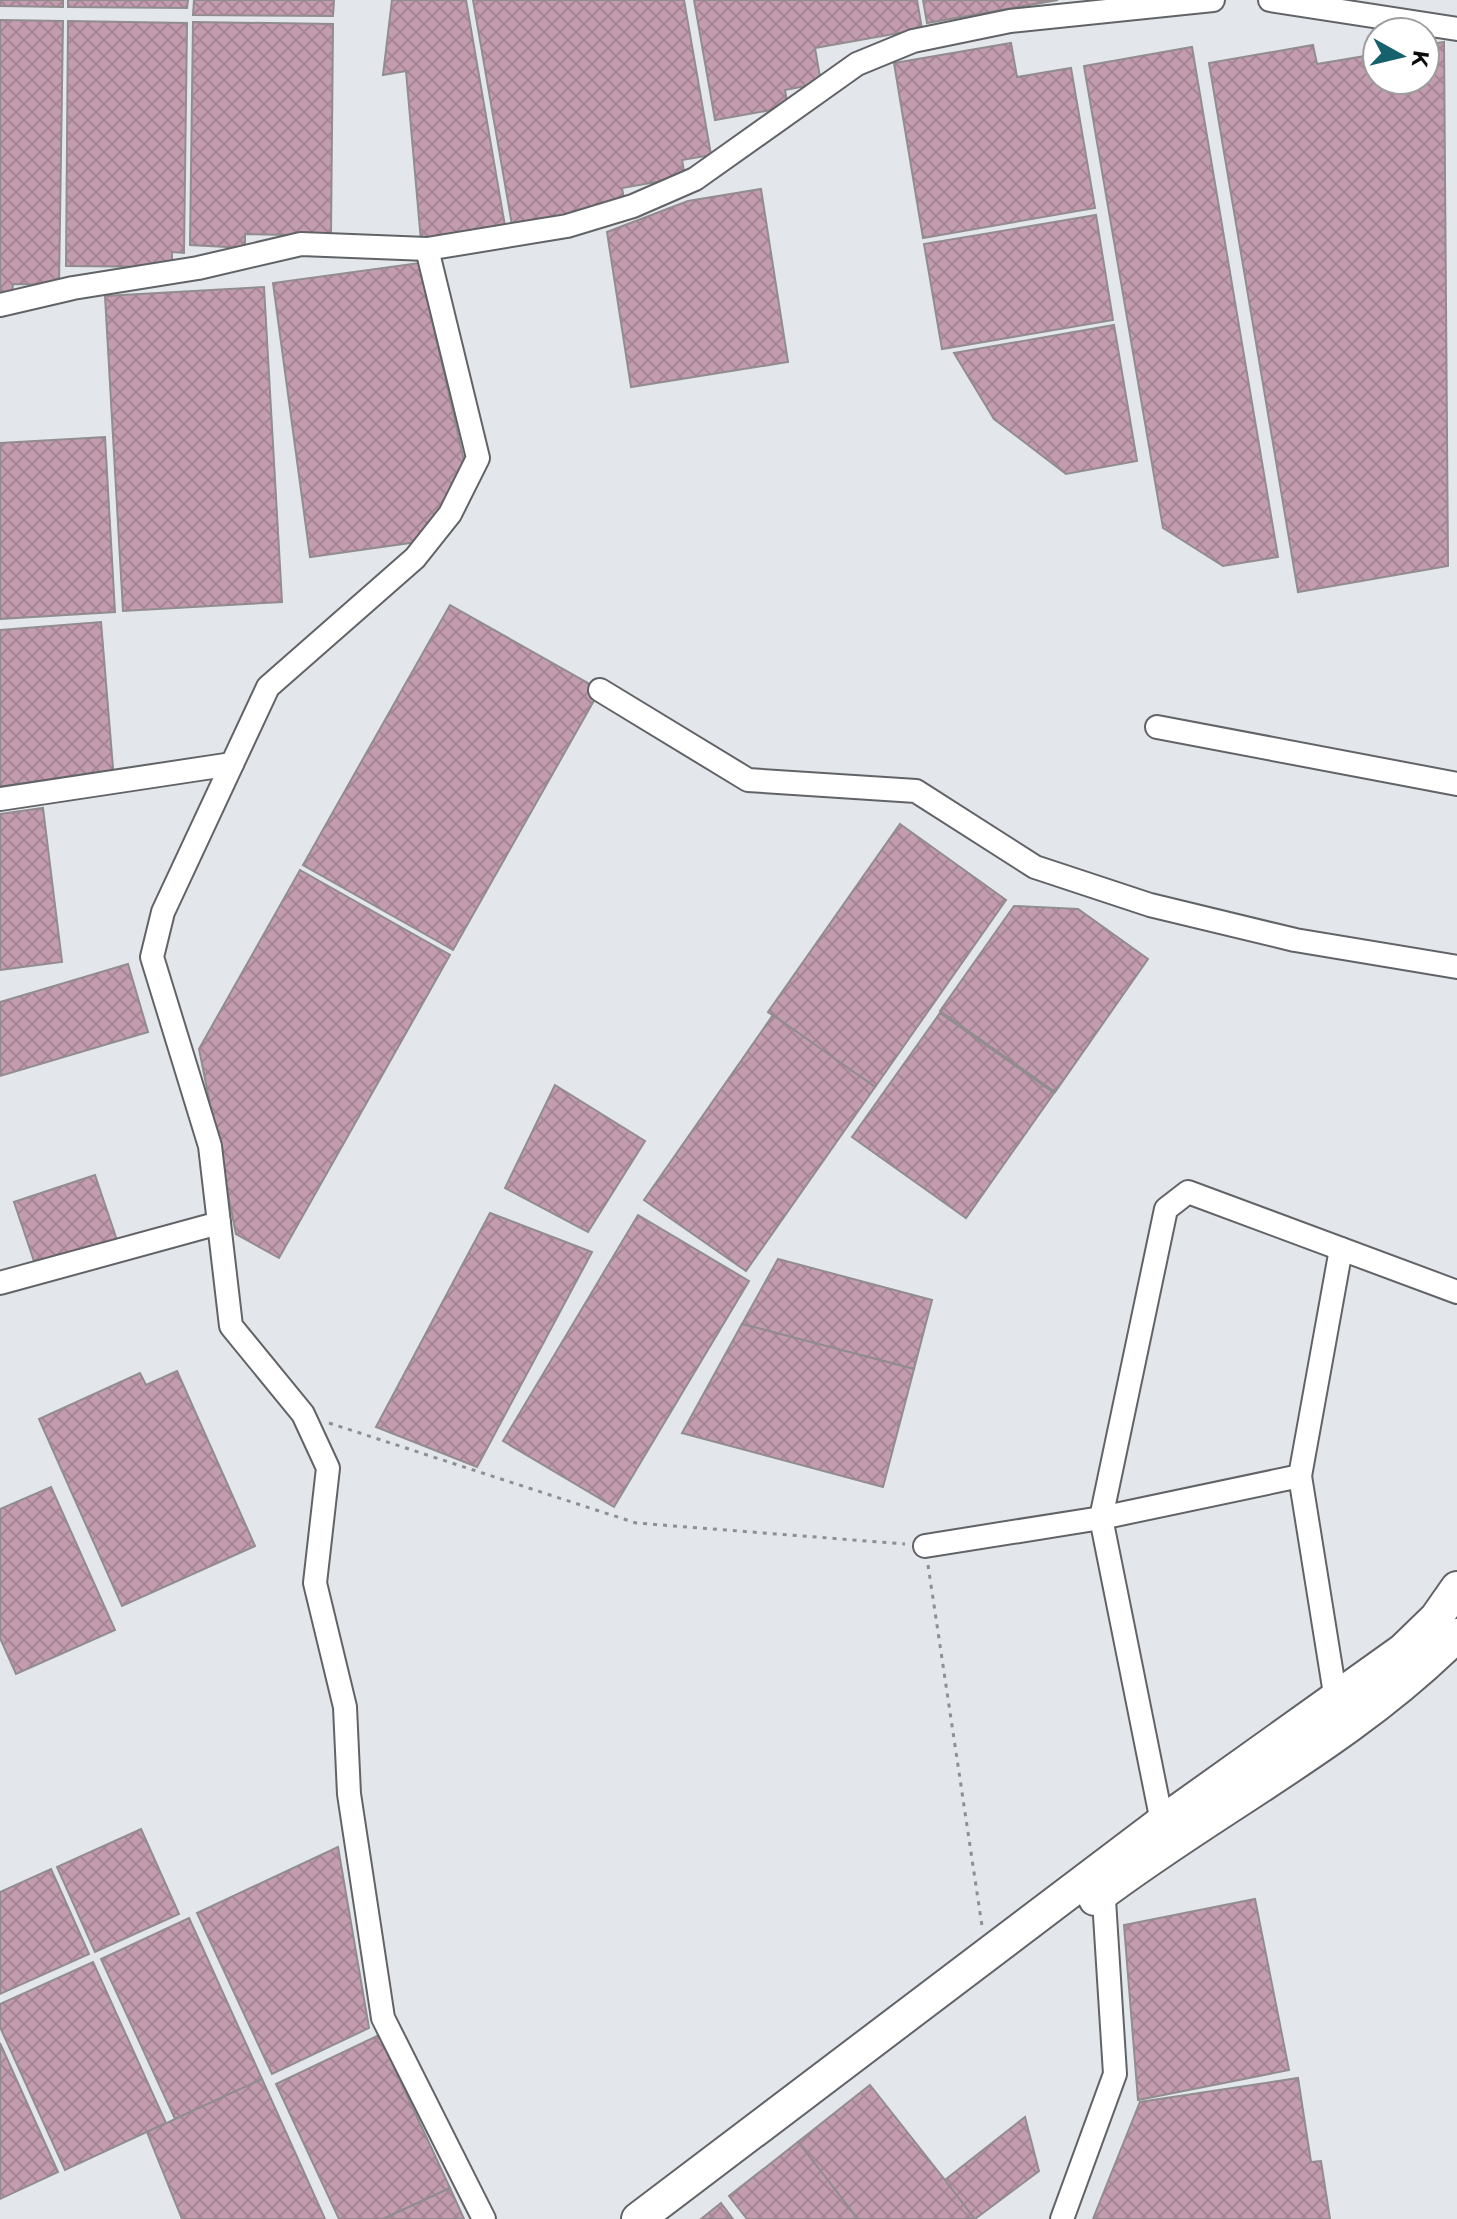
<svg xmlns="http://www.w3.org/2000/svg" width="1457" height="2219" font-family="Montserrat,sans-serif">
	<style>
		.building { fill: url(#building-cross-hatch); stroke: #918c8e; stroke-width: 2 }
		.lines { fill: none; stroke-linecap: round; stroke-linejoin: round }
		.street-casing { stroke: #616367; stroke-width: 26 }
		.secondary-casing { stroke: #616367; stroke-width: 36 }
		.path { stroke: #8d8f92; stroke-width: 3; stroke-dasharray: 4 6; stroke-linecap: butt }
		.street { stroke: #fff; stroke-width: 22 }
		.secondary { stroke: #fff; stroke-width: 32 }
	</style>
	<defs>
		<pattern id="building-cross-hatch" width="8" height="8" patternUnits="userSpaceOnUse" patternTransform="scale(2)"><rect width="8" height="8" fill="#c39caf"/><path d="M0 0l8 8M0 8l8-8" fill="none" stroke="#a68595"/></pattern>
	</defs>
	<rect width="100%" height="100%" fill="#e3e6ea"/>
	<g class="building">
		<polygon points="0,0 63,0 63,7 0,6"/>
		<polygon points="68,0 188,0 187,8 68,7"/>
		<polygon points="194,0 334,0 333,16 193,15"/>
		<polygon points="392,0 466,0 505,226 421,241 406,71 383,75"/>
		<polygon points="473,0 684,0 711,155 682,160 685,177 622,188 625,205 512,225"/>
		<polygon points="694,0 917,0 922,29 815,48 821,83 785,90 788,107 715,120"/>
		<polygon points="923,0 1058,0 927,23"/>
		<polygon points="0,20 63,21 59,285 13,284 12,294 0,293"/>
		<polygon points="68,21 187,23 184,253 172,252 172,267 66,266"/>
		<polygon points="193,22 333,24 331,236 245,234 245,248 190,245"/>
		<polygon points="1444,42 1448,566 1298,592 1209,63 1313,45 1317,64 1377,54 1377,80 1425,80 1425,45"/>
		<polygon points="1011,43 1017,77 1071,68 1095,208 923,238 894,63"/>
		<polygon points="1192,47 1278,557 1223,566 1163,528 1084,66"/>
		<polygon points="761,189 788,362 631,387 607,232 688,201"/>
		<polygon points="1096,215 1113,320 942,349 924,244"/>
		<polygon points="419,263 465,465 424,541 310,557 273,283"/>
		<polygon points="264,287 282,602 123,611 105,296"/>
		<polygon points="1114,325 1137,461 1066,474 994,419 954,353"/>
		<polygon points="105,437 115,612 0,619 0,443"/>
		<polygon points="450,605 600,690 453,950 303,865"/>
		<polygon points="101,622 114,780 0,790 0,630"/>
		<polygon points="43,808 62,962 0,970 0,814"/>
		<polygon points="900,824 1006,900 875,1087 768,1012"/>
		<polygon points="300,870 450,955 279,1258 236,1234 199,1049"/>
		<polygon points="1014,906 1078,909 1148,959 1055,1092 940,1011"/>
		<polygon points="128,964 148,1032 0,1076 0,1002"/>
		<polygon points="940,1013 1054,1093 966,1218 852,1137"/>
		<polygon points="773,1015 875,1087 746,1271 644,1200"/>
		<polygon points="555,1085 645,1141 588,1232 505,1188"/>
		<polygon points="95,1175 118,1243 37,1270 14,1202"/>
		<polygon points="490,1213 592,1252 477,1467 376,1427"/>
		<polygon points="638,1215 749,1281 614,1507 503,1441"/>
		<polygon points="778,1259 932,1300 914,1369 742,1324"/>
		<polygon points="742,1324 914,1369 883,1487 682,1433"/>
		<polygon points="177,1371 255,1546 122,1606 39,1419 140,1373 146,1385"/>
		<polygon points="51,1487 115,1630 16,1674 0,1638 0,1509"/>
		<polygon points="141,1829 179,1914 95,1952 57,1867"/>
		<polygon points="338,1847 369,2028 272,2074 197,1913"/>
		<polygon points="51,1869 89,1954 0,1994 0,1892"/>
		<polygon points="1255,1899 1289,2070 1138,2100 1124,1925"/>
		<polygon points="189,1918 262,2079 175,2119 101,1959"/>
		<polygon points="93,1962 166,2123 65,2170 0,2027 0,2004"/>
		<polygon points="379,2035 450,2188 383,2219 339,2219 276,2084"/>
		<polygon points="0,2043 58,2172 0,2199"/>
		<polygon points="1298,2078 1311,2162 1321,2161 1330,2219 1093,2219 1140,2102"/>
		<polygon points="262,2079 325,2219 182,2219 147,2132"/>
		<polygon points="870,2085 945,2180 975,2219 858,2219 798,2142"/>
		<polygon points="1025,2117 1039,2171 975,2219 945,2180"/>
		<polygon points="798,2142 858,2219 747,2219 729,2196"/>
		<polygon points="450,2188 464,2219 383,2219"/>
		<polygon points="721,2203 733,2219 701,2219"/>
	</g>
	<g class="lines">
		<defs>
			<g id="street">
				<polyline points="1270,0 1457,29"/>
				<polyline points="0,305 73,288 198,268 301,244 427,249"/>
				<polyline points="600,690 748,780 916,791 1035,867 1150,905 1295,940 1457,967"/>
				<polyline points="1157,727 1457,784"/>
				<polyline points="0,799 232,764"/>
				<polyline points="0,1283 219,1223"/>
				<polyline points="1300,1476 1341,1249"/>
				<polyline points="925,1546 1101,1518 1300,1476 1336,1700"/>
				<polyline points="1162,1822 1101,1518 1166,1209 1188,1192 1457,1292"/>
				<polyline points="484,2219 383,2018 349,1794 345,1707 315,1583 328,1468 303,1414 231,1326 210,1146 152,957 163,912 268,687 415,558 450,514 478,458 427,249 567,226 633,206 695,179 857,64 913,41 1010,21 1213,0"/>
				<polyline points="1062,2219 1115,2074 1103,1884"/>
			</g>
			<g id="secondary">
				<path d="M1095,1899C1213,1809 1352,1741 1457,1635"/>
				<polyline points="638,2219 1162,1822 1403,1650 1436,1618 1457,1588"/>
			</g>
		</defs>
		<use href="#street" class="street-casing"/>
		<use href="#secondary" class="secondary-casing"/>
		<g class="path">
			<polyline points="329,1423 636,1523 905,1544"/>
			<polyline points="928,1565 982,1926"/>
		</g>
		<use href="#street" class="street"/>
		<use href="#secondary" class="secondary"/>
	</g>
	<g transform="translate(1401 56) rotate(98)"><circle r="38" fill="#ffffff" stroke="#9d9d9e" stroke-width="2"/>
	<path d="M0-6L14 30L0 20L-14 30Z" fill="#15626c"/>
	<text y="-12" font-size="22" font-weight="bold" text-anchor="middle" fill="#0a0b0c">K</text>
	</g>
</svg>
